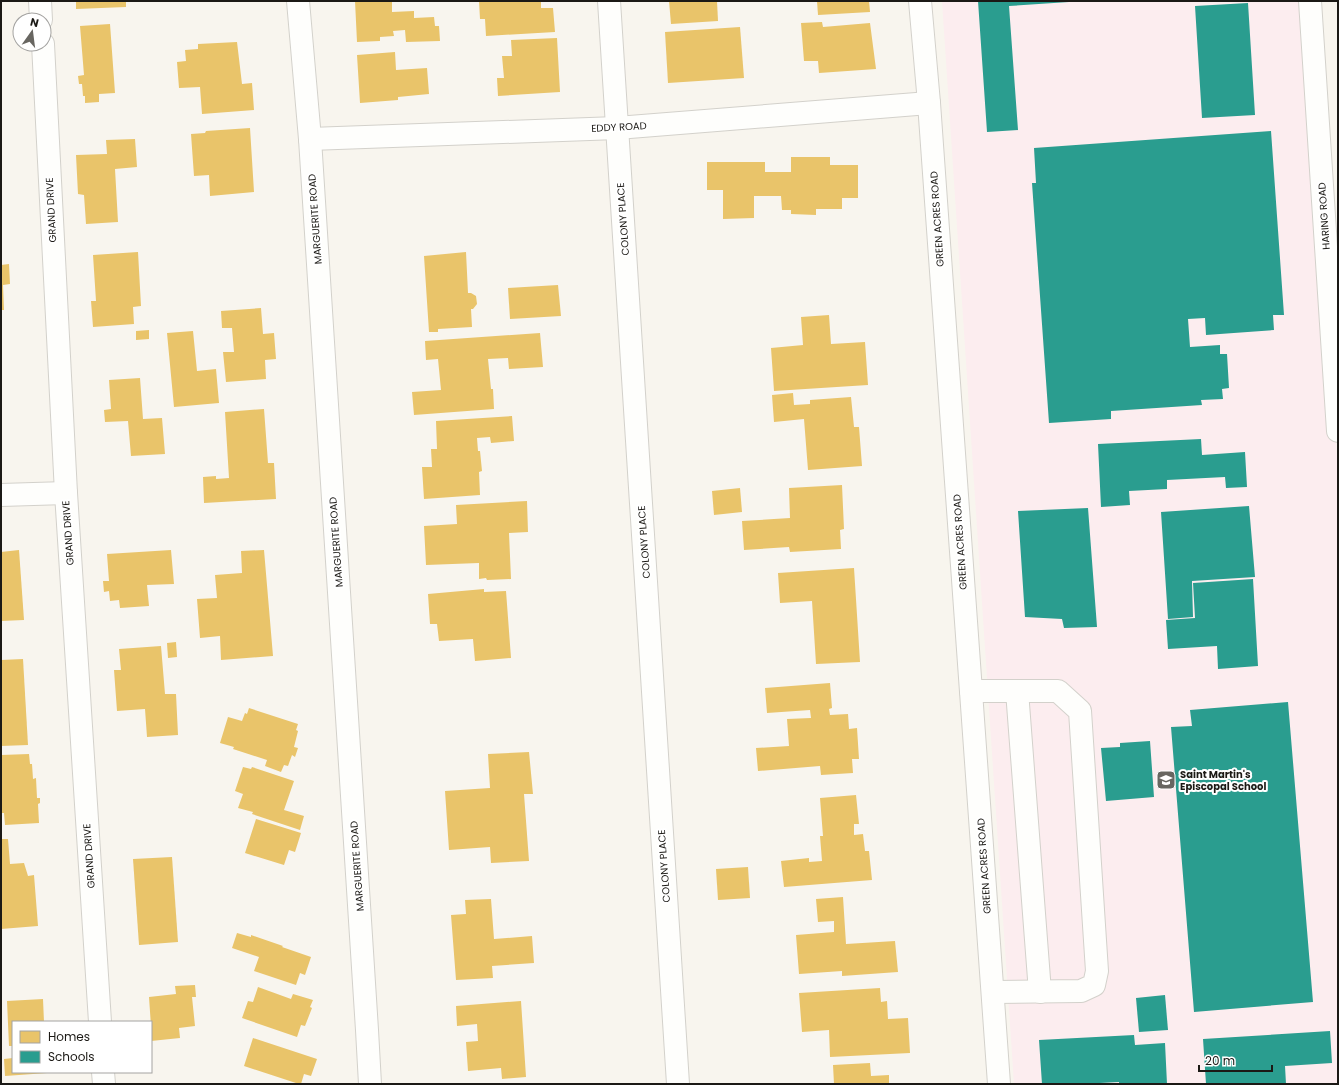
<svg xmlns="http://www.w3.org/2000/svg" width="1339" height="1085" font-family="Poppins,sans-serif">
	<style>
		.education { fill: #fcedef }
		.homes { fill: #e9c46a }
		.schools { fill: #2a9d8f }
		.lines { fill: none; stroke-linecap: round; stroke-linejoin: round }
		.minor-casing { stroke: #d3d1cb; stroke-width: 24 }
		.minor { stroke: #fefefc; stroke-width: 22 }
		.labels { text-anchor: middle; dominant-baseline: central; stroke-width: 4; stroke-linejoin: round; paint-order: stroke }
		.street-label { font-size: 10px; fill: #1b1915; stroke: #fff }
		.poi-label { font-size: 10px; font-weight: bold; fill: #1b1915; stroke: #fff; text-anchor: start }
	</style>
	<rect width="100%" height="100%" fill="#f8f5ee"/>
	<polygon class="education" points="942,1 1312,1 1338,477 1338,1084 1014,1084"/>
	<g class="homes">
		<polygon points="76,1 126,1 126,7 76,9"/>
		<polygon points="355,1 392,1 392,12 414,11 414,18 434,17 435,26 439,26 440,41 406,42 405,30 393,31 394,36 380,37 380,41 357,42"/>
		<polygon points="479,1 541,1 541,8 553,8 555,32 486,36 485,19 480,19"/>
		<polygon points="669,1 717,1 718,21 671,24"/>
		<polygon points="817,1 869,1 870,12 818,15"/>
		<polygon points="822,22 823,27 870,23 876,69 819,73 818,61 804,61 801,23"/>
		<polygon points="110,24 115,93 99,94 99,102 85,103 85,96 83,96 82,84 79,84 78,76 84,75 80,26"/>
		<polygon points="740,27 744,78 668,83 665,32"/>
		<polygon points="557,38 560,92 498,96 497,78 504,78 502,56 512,56 511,40"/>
		<polygon points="237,42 242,84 252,83 254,110 202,114 200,87 179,88 177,62 186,61 185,50 198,49 198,44"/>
		<polygon points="395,52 396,70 427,68 429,94 398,97 398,100 360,103 357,55"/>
		<polygon points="250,128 254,192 210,196 209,175 194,176 191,134 205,133 206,131"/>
		<polygon points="135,139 137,167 115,169 118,222 86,224 84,195 78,194 76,155 107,154 106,140"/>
		<polygon points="791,157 830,157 830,165 858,165 858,198 842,198 842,209 816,209 816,215 791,214 791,210 782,210 781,196 754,196 754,218 723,219 723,190 707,190 707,162 765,162 765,172 791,172"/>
		<polygon points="138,252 141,306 133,307 134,324 93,327 91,301 96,301 93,255"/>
		<polygon points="466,252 468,293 471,293 476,296 477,304 473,309 471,309 472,327 438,329 438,332 429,332 424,256"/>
		<polygon points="9,264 10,284 3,285 4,310 1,310 1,265"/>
		<polygon points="558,285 561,316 510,319 508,288"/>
		<polygon points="261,308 263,334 274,333 276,359 265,360 266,379 226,382 223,352 234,352 232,328 222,328 221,311"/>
		<polygon points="829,315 831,344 865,342 868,385 774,391 771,348 803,345 801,317"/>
		<polygon points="149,330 149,339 136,340 136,331"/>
		<polygon points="193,331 197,371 216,369 219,403 174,407 167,333"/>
		<polygon points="540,333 543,367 509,369 508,358 488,359 491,389 493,389 494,409 414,415 412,392 441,390 438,359 426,360 425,341"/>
		<polygon points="140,378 143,419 162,418 165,454 131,456 128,421 105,422 104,410 111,409 109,380"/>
		<polygon points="793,393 794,405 810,404 810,400 851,397 854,427 859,427 862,466 808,470 804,419 774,422 772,395"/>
		<polygon points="264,409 268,463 274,463 276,499 204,503 203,477 216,476 216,479 229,478 225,412"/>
		<polygon points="512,416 514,441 491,443 490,437 477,438 478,451 480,451 482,471 479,472 480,495 424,499 422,467 432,467 431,449 437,449 436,421"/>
		<polygon points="842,485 844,529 840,530 841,549 790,552 789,547 744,550 742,521 790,518 789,488"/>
		<polygon points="740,488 742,512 714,515 712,491"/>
		<polygon points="527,501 528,532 509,533 511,579 487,580 486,578 479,579 479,563 426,565 424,526 457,524 456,505"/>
		<polygon points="19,550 24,620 1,621 1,552"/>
		<polygon points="171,550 174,584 147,585 149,606 120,608 119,600 110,601 109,591 104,592 103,581 109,581 107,554"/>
		<polygon points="264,550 273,656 221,660 220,636 200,638 197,599 217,598 215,575 242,573 241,551"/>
		<polygon points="854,568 860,662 816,664 812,601 780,603 778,573"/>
		<polygon points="484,589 484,592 506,591 511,658 475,661 473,639 439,641 437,624 430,624 428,594"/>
		<polygon points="176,642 177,657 168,658 167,643"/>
		<polygon points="161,646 165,694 176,694 178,735 147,737 145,709 117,711 114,670 121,670 119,649"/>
		<polygon points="23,659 28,745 1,746 1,660"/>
		<polygon points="830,683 832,708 829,709 830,715 848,714 849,729 857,728 859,759 852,759 853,773 821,775 820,766 758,771 756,748 789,746 787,719 811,718 810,710 767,713 765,688"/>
		<polygon points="249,708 298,724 296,730 298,731 294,747 298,748 295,757 292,755 288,766 284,765 281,772 265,766 267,760 233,749 234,747 220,743 228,717 242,721 245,713 247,714"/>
		<polygon points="529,752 533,794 524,794 529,861 491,863 490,847 449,850 445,791 490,788 488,754"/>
		<polygon points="29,754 30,764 32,764 33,779 36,778 37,798 40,798 40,803 38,804 39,823 5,825 4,813 1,813 1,755"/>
		<polygon points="243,767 251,769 252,767 294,781 284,810 304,816 300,830 252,814 253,812 238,808 243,794 235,791"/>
		<polygon points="856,795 859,824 854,824 854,835 863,834 865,851 869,851 872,880 784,887 781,861 809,858 809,862 822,861 820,836 823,836 820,798"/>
		<polygon points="256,819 301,833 295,852 289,850 284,865 245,853"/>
		<polygon points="1,839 8,839 10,864 24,863 28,876 34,875 38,926 1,929"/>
		<polygon points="172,857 178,942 139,945 133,859"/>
		<polygon points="748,867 750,898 718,900 716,869"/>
		<polygon points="843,897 846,944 895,941 898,972 842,976 842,971 799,974 796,935 834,932 834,921 818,922 816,899"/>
		<polygon points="491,899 494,939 532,936 534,963 492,966 493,978 456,980 451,915 466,914 465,900"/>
		<polygon points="237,933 251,937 251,935 283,946 282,947 311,957 305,975 300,973 296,985 254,971 259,957 232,948"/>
		<polygon points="195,985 196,997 192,997 195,1026 179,1028 180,1038 151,1041 151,1026 149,997 176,994 175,986"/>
		<polygon points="258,987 291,999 293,994 313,1000 310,1007 312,1008 305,1026 301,1025 297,1037 242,1018 248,1001 253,1002"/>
		<polygon points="880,988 881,1002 887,1001 888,1019 908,1018 910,1053 830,1057 829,1030 802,1032 799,993"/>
		<polygon points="43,999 44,1022 13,1022 13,1046 9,1046 7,1001"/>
		<polygon points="521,1001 526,1077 502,1079 501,1068 468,1071 466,1042 478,1041 477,1024 457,1026 456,1006"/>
		<polygon points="253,1038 317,1059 311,1076 304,1074 301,1084 299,1084 244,1066"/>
		<polygon points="13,1058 13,1072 47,1072 47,1073 5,1076 4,1059"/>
		<polygon points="870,1063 871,1076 889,1075 889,1084 834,1084 833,1065"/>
	</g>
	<g class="schools">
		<polygon points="978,1 1069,1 1069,2 1009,6 1018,130 987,132"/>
		<polygon points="1248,3 1255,115 1202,118 1195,6"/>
		<polygon points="1271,131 1284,315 1273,315 1274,330 1206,335 1205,318 1188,319 1190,347 1220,345 1220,354 1227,354 1229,388 1222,389 1223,399 1201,400 1202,405 1111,411 1111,419 1049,423 1032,183 1036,183 1034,148"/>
		<polygon points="1201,439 1202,455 1245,452 1247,487 1226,488 1225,477 1167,480 1167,489 1129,491 1130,505 1101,507 1098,444"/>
		<polygon points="1249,506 1255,577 1192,581 1193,617 1168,619 1161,512"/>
		<polygon points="1088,508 1097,627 1064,628 1062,619 1025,617 1018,511"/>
		<polygon points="1253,579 1258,666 1218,669 1217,646 1168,649 1166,620 1195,618 1193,583"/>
		<polygon points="1288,702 1313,1002 1194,1012 1171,727 1192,726 1190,710"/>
		<polygon points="1150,741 1154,797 1106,801 1101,748 1120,747 1120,743"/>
		<polygon points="1165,995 1168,1030 1139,1032 1136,998"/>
		<polygon points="1330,1031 1332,1063 1285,1066 1286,1084 1206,1084 1203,1039"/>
		<polygon points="1134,1035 1135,1045 1165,1043 1167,1084 1119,1084 1119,1082 1081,1084 1042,1084 1039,1040"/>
	</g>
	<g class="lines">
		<defs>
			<g id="minor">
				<polyline points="40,1 41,20"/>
				<polyline points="298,1 310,139 367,1030 370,1084"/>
				<polyline points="609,1 678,1084"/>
				<polyline points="920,1 929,103 999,1084"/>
				<polyline points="1310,1 1338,431"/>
				<polyline points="43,44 66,493 100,1022"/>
				<polyline points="310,139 617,128 929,103"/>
				<polyline points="1,495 66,493"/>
				<polyline points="971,691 1058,691 1080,711 1097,971 1094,985 1081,991 993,992"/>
				<polyline points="1017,691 1040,992"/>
				<polyline points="103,1072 104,1084"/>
			</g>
		</defs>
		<use href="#minor" class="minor-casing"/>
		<use href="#minor" class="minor"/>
	</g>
	<defs>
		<symbol id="school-square" viewBox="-11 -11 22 22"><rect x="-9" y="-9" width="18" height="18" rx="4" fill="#686661" stroke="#fff"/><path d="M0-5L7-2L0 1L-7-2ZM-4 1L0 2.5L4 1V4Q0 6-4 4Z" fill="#fff"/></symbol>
	</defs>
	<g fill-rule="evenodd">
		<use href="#school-square" x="1155" y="769" width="22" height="22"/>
	</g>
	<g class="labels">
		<g class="street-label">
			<text transform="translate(619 127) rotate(-3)">EDDY ROAD</text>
			<text transform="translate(51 210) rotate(-93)">GRAND DRIVE</text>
			<text transform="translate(1324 216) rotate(-94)">HARING ROAD</text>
			<text transform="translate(315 219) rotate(-94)">MARGUERITE ROAD</text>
			<text transform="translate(623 219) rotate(-94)">COLONY PLACE</text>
			<text transform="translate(937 219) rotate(-94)">GREEN ACRES ROAD</text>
			<text transform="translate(68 533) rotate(-94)">GRAND DRIVE</text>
			<text transform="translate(336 542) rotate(-94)">MARGUERITE ROAD</text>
			<text transform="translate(644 542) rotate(-94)">COLONY PLACE</text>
			<text transform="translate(960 542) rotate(-94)">GREEN ACRES ROAD</text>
			<text transform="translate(89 856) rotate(-94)">GRAND DRIVE</text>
			<text transform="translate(357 866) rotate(-94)">MARGUERITE ROAD</text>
			<text transform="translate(664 866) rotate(-94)">COLONY PLACE</text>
			<text transform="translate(984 866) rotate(-94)">GREEN ACRES ROAD</text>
		</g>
		<g class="poi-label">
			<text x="1180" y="774">Saint Martin's<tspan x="1180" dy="12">Episcopal School</tspan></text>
		</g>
	</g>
	<rect width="1339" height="1085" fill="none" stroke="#1b1915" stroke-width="4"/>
	<rect x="12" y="1021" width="140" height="52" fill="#ffffff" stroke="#a4a3a1"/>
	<rect x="20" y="1031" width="20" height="12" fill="#e9c46a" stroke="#a4a3a1"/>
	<text x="48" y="1041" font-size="12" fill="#1b1915">Homes</text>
	<rect x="20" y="1051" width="20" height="12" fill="#2a9d8f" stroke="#a4a3a1"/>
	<text x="48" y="1061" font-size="12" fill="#1b1915">Schools</text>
	<g transform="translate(32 32) rotate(14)"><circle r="19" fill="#ffffff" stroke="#a4a3a1"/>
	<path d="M0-3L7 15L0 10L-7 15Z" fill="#686661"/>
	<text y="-6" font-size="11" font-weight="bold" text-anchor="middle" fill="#1b1915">N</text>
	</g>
	<path d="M1199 1065v6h73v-6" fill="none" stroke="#1b1915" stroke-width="2"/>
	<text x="1205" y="1065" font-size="12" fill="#1b1915" stroke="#ffffff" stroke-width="3" paint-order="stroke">20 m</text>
</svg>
